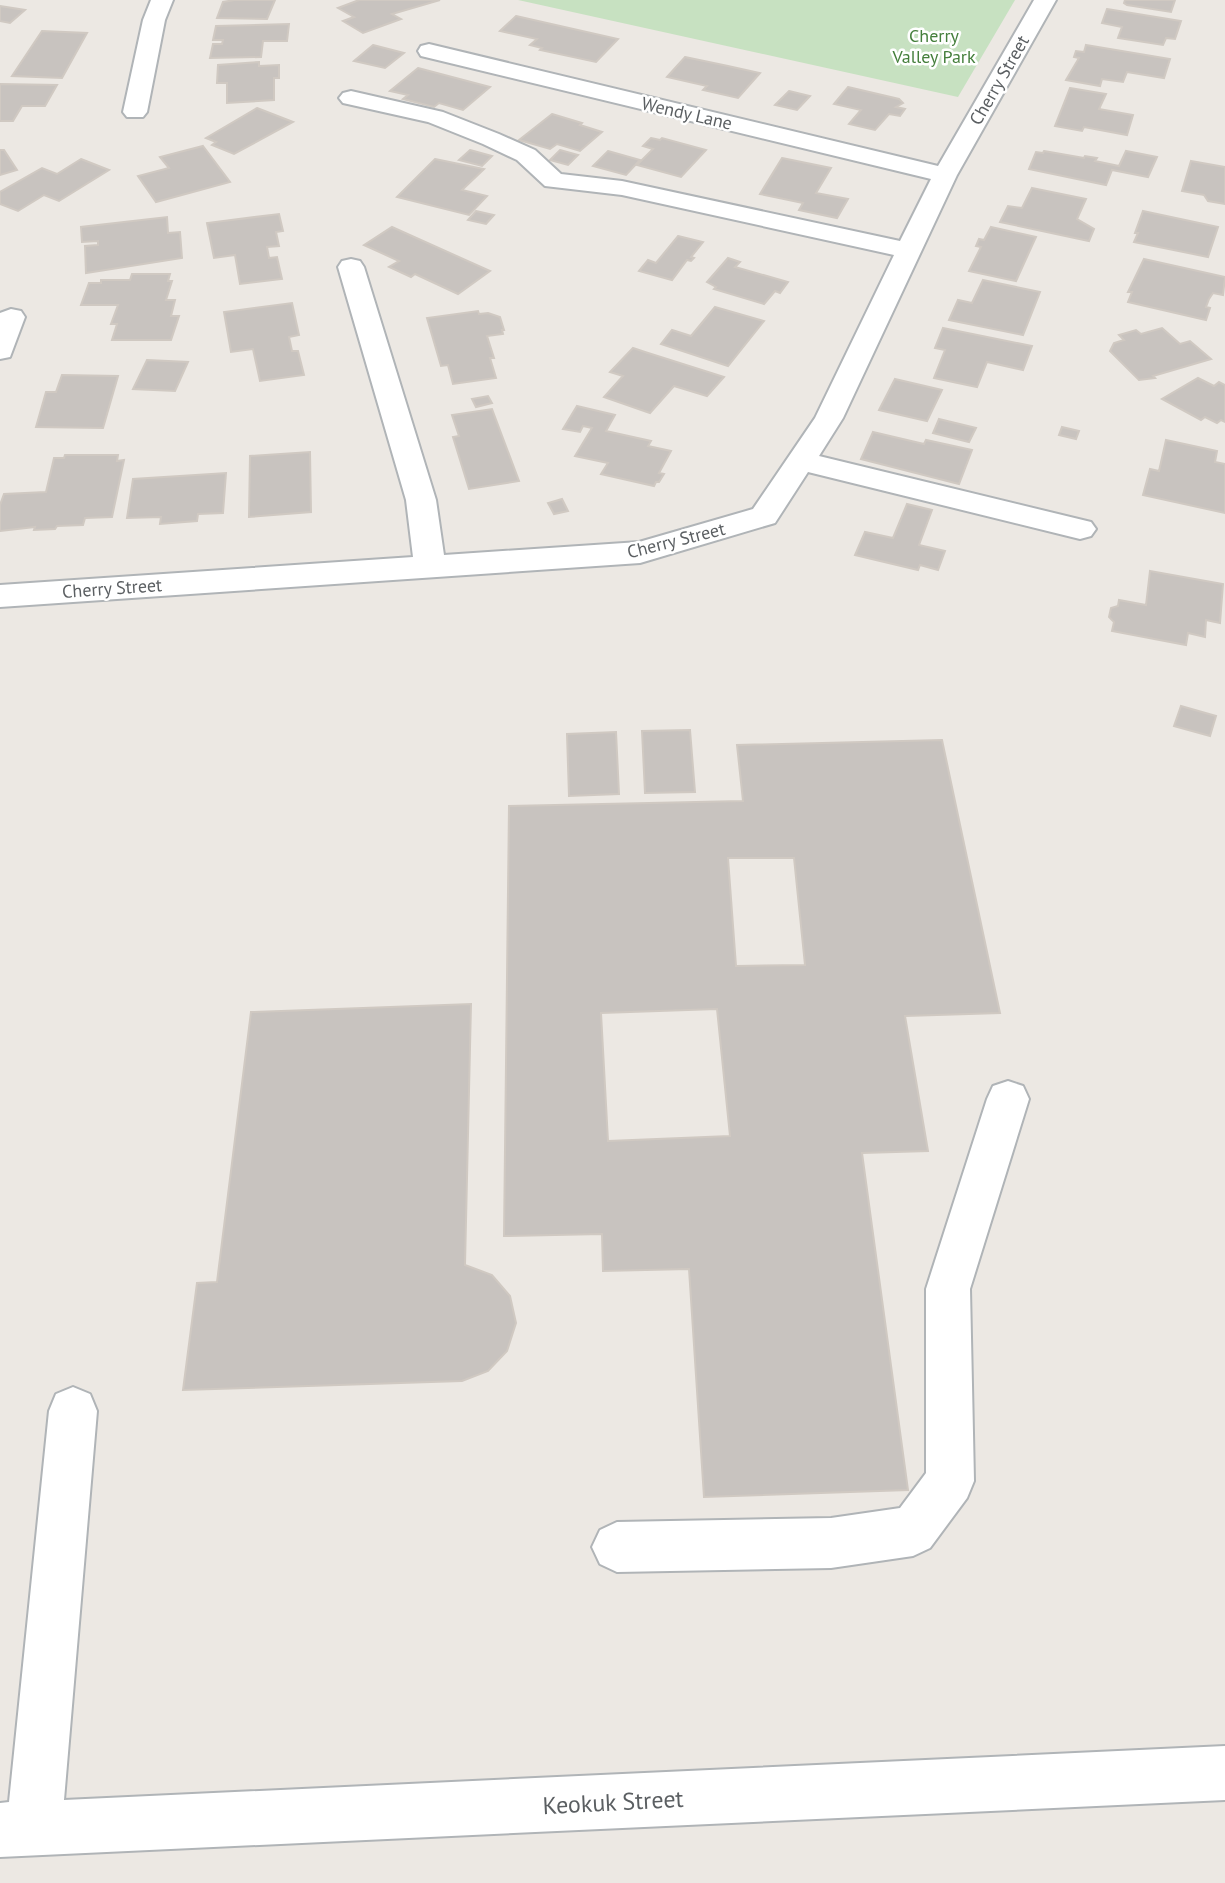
<svg xmlns="http://www.w3.org/2000/svg" width="1225" height="1883" font-family="'PT Sans',sans-serif">
	<style>
		.green { fill: #c7e1c1 }
		.building { fill: #c8c3bf; stroke: #d0c9c2; stroke-width: 2; fill-rule: evenodd }
		.lines { fill: none; stroke-linecap: round; stroke-linejoin: round }
		.minor-casing { stroke: #b0b4b7; stroke-width: 4 }
		.minor { fill: #fff; fill-rule: evenodd }
		.labels { text-anchor: middle; dominant-baseline: central; stroke-width: 5; stroke-linejoin: round; paint-order: stroke }
		.far-park-label { font-size: 18px; fill: #457f3c; stroke: #fff }
		.far-street-label { font-size: 18px; fill: #5b5f62; stroke: #fff }
		.near-street-label { font-size: 24px; fill: #5b5f62; stroke: #fff }
	</style>
	<rect width="100%" height="100%" fill="#ece8e3"/>
	<polygon class="green" points="518,0 1015,0 958,97"/>
	<g class="building">
		<polygon points="234,0 275,0 267,19 217,18 223,2"/>
		<polygon points="359,0 440,0 392,14 401,19 363,33 343,21 354,17 338,8"/>
		<polygon points="1125,0 1175,0 1171,12 1127,5 1124,3"/>
		<polygon points="0,6 25,10 10,23 0,21"/>
		<polygon points="1107,9 1181,21 1175,39 1166,38 1163,45 1118,38 1122,27 1102,23"/>
		<polygon points="516,16 618,39 596,62 540,50 542,48 530,45 537,39 500,31"/>
		<polygon points="289,24 287,41 263,41 261,57 210,58 213,44 222,44 223,40 213,40 216,26"/>
		<polygon points="42,31 87,33 62,78 12,76"/>
		<polygon points="373,45 404,53 385,68 354,61"/>
		<polygon points="1086,45 1170,59 1164,78 1127,72 1123,82 1102,79 1100,86 1066,80 1079,58 1074,57 1076,51 1084,52"/>
		<polygon points="685,57 728,66 760,73 738,98 703,90 707,86 667,77"/>
		<polygon points="259,62 259,66 279,65 279,78 274,78 274,100 227,103 227,83 217,83 218,65"/>
		<polygon points="418,68 490,87 463,110 439,103 434,107 403,99 408,95 390,91"/>
		<polygon points="0,84 57,85 45,106 22,106 13,121 0,121"/>
		<polygon points="848,87 899,99 903,103 896,107 905,109 900,116 889,114 875,130 849,124 861,110 834,104"/>
		<polygon points="1070,88 1106,94 1099,109 1133,115 1127,135 1084,127 1082,131 1055,126"/>
		<polygon points="789,91 810,96 797,110 775,105"/>
		<polygon points="257,108 293,122 234,154 212,145 216,142 206,138"/>
		<polygon points="552,114 582,123 580,125 602,132 580,151 557,144 550,149 519,140"/>
		<polygon points="651,138 660,140 662,138 706,150 681,177 637,165 653,149 643,146"/>
		<polygon points="203,146 230,182 156,202 138,176 169,168 160,157"/>
		<polygon points="0,150 4,150 17,170 0,175"/>
		<polygon points="470,150 492,156 482,166 459,160"/>
		<polygon points="560,150 578,155 568,165 550,160"/>
		<polygon points="608,151 640,160 626,175 593,166"/>
		<polygon points="1044,151 1084,158 1085,156 1097,158 1095,161 1119,166 1126,151 1157,157 1148,177 1112,170 1106,185 1029,169 1036,152 1043,153"/>
		<polygon points="782,158 831,168 816,193 848,199 837,218 799,210 803,203 760,194"/>
		<polygon points="81,159 109,170 59,201 44,195 18,211 0,204 0,192 42,168 57,174"/>
		<polygon points="435,159 484,169 462,190 487,196 469,215 397,197"/>
		<polygon points="1191,161 1225,167 1225,204 1208,201 1204,195 1182,191"/>
		<polygon points="1032,188 1086,199 1077,219 1094,229 1089,241 1000,222 1008,206 1022,208"/>
		<polygon points="476,211 494,215 486,224 468,220"/>
		<polygon points="1143,211 1218,227 1208,257 1134,242 1138,233 1135,233"/>
		<polygon points="279,214 283,231 276,232 279,246 267,247 269,258 277,257 282,279 240,284 235,255 214,258 207,223"/>
		<polygon points="167,217 168,233 180,232 182,258 86,273 85,246 98,245 98,241 82,242 81,227"/>
		<polygon points="392,227 490,271 458,294 415,274 411,277 389,267 399,261 364,245"/>
		<polygon points="991,227 1036,237 1016,281 969,271 981,247 976,246 979,239 984,240"/>
		<polygon points="678,236 703,242 691,257 694,258 691,261 687,260 672,280 639,271 648,260 656,263"/>
		<polygon points="728,258 740,262 735,267 788,282 780,293 775,291 764,304 714,289 716,287 707,282"/>
		<polygon points="1144,259 1225,277 1223,295 1213,293 1209,299 1206,307 1210,308 1206,320 1128,302 1132,292 1128,292"/>
		<polygon points="132,274 170,274 168,281 172,281 166,300 175,300 171,316 179,316 171,340 112,340 117,324 111,324 118,305 81,305 89,283 101,283 101,280 130,280"/>
		<polygon points="983,280 1040,292 1023,335 949,320 958,300 972,303"/>
		<polygon points="292,303 299,335 289,337 292,351 298,351 304,375 260,381 253,349 231,352 224,312"/>
		<polygon points="715,307 764,321 728,366 661,344 672,330 691,336"/>
		<polygon points="478,311 479,314 488,313 500,317 504,330 502,330 503,334 487,336 494,358 490,358 496,378 453,384 448,365 441,366 427,318"/>
		<polygon points="943,328 1032,346 1023,370 987,362 977,387 934,378 945,350 935,348"/>
		<polygon points="1162,328 1180,344 1190,341 1211,359 1153,376 1155,378 1139,380 1110,351 1114,343 1124,340 1119,335 1136,330 1141,334"/>
		<polygon points="633,348 645,352 724,377 707,396 674,386 650,413 604,397 623,376 610,372"/>
		<polygon points="147,360 188,362 175,391 133,389"/>
		<polygon points="62,375 118,376 103,428 36,427 46,392 56,392"/>
		<polygon points="1198,378 1214,386 1219,382 1225,385 1225,422 1221,420 1217,423 1205,417 1201,420 1162,399"/>
		<polygon points="895,379 942,390 927,421 879,410"/>
		<polygon points="488,396 492,403 476,407 472,399"/>
		<polygon points="577,406 615,415 606,431 651,441 648,446 671,451 659,473 664,474 659,482 656,482 654,486 601,474 608,463 575,456 592,428 583,426 580,432 563,429"/>
		<polygon points="492,409 519,481 469,489 453,437 459,436 452,415"/>
		<polygon points="939,419 976,428 969,442 933,433"/>
		<polygon points="1062,427 1079,431 1076,439 1059,435"/>
		<polygon points="873,432 924,444 926,440 972,450 959,484 861,459"/>
		<polygon points="1166,440 1217,451 1215,462 1225,464 1225,513 1143,495 1150,469 1159,471"/>
		<polygon points="310,452 311,512 249,517 250,456"/>
		<polygon points="65,455 118,455 117,461 124,460 112,517 85,518 83,525 57,526 55,529 34,530 35,527 0,531 0,505 4,494 46,492 54,458 64,458"/>
		<polygon points="226,473 223,513 198,514 197,521 160,524 161,517 127,518 133,479"/>
		<polygon points="562,499 568,511 554,514 548,503"/>
		<polygon points="907,504 932,510 919,545 945,551 938,570 920,565 918,570 855,555 865,532 893,538"/>
		<polygon points="1150,571 1223,584 1220,623 1206,620 1205,637 1188,633 1186,645 1112,631 1114,622 1109,617 1111,608 1118,606 1119,600 1146,605"/>
		<polygon points="1181,706 1216,716 1210,736 1174,726"/>
		<polygon points="690,730 695,792 645,793 642,731"/>
		<polygon points="616,732 619,794 569,796 567,734"/>
		<path d="M942,740L1000,1013L905,1016L928,1151L862,1153L908,1490L704,1497L689,1269L603,1271L602,1234L504,1236L509,806L743,801L737,745ZM728,858H794L805,965L736,966ZM717,1009L730,1136L608,1141L601,1013Z"/>
		<polygon points="471,1004 465,1265 492,1275 510,1296 516,1323 507,1351 488,1371 462,1381 183,1390 197,1283 217,1282 251,1012"/>
	</g>
	<g class="lines">
		<defs>
			<g id="minor">
				<polygon points="151,0 173,0 165,20 147,112 143,117 127,117 123,112 143,20"/>
				<polygon points="1034,0 1056,0 957,175 843,418 819,456 1091,522 1096,529 1091,536 1080,539 808,472 775,523 640,563 0,607 0,585 413,557 406,500 338,267 342,261 351,259 360,261 364,267 436,500 444,555 639,542 753,509 815,418 894,255 622,195 545,186 517,160 483,144 428,122 343,103 339,98 343,93 351,91 443,112 499,134 535,150 561,174 622,181 900,241 931,179 421,56 418,51 421,46 429,44 938,166"/>
				<polygon points="11,309 21,311 25,317 10,357 0,359 0,313"/>
				<polygon points="1008,1081 1023,1086 1029,1099 970,1289 974,1481 967,1498 930,1548 913,1556 831,1568 617,1572 600,1564 592,1547 600,1530 617,1522 831,1518 900,1508 926,1473 926,1289 987,1099 993,1086"/>
				<polygon points="73,1387 90,1394 97,1411 64,1800 1225,1746 1225,1800 0,1857 0,1803 9,1802 49,1411 56,1394"/>
			</g>
		</defs>
		<use href="#minor" class="minor-casing"/>
		<use href="#minor" class="minor"/>
	</g>
	<g class="labels">
		<g class="far-park-label">
			<text x="934" y="35">Cherry<tspan x="934" dy="21">Valley Park</tspan></text>
		</g>
		<g class="far-street-label">
			<text transform="translate(999 80) rotate(-60)">Cherry Street</text>
			<text transform="translate(687 113) rotate(13)">Wendy Lane</text>
			<text transform="translate(676 540) rotate(-14)">Cherry Street</text>
			<text transform="translate(112 588) rotate(-4)">Cherry Street</text>
		</g>
		<g class="near-street-label">
			<text transform="translate(613 1802) rotate(-3)">Keokuk Street</text>
		</g>
	</g>
</svg>
